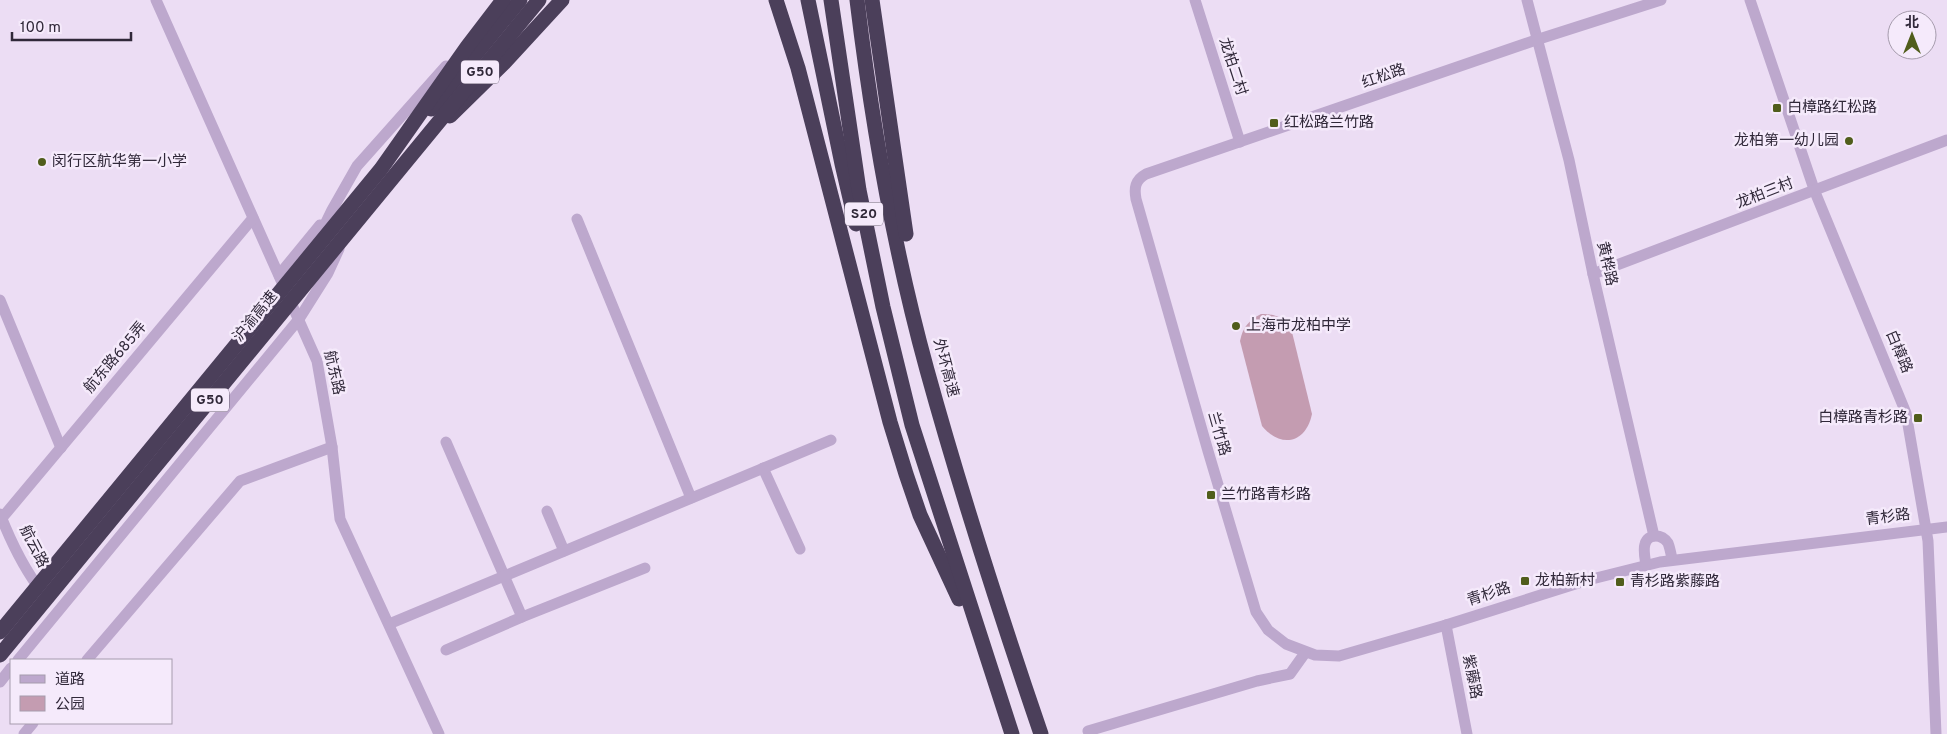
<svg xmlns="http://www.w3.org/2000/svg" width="1947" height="734" font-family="Overpass,'Noto Sans SC',sans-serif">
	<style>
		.green { fill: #c49cb1 }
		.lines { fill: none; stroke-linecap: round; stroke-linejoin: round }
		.minor { stroke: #bda8cd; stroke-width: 11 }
		.highway { stroke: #4b3f5a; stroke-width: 15 }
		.highway-bridge { stroke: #4b3f5a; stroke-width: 15 }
		.poi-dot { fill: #505d1b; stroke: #f5eafb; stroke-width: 2 }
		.labels { text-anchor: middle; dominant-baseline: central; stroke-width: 5; stroke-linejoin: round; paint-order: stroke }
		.shield { fill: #f5eafb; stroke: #6b6273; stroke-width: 1 }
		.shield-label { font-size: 14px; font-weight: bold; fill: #302839 }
		.street-label { font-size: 15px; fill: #302839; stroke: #f5eafb }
		.poi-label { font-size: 15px; fill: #302839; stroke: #f5eafb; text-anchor: start }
	</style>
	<rect width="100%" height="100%" fill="#ecddf4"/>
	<path class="green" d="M1261,314C1275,314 1282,317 1291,328L1312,414C1306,443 1281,449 1262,426L1240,341C1243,327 1248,321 1261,314Z"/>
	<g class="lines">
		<g class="minor">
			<polyline points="156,0 317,361 332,447 340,519 439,734"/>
			<polyline points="1195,0 1240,142"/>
			<polyline points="1527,0 1569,160 1593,274 1654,536"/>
			<path d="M1661,0L1536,40L1146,174C1135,180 1134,188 1136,199L1208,451L1256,612L1268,630L1286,644L1315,655L1339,656L1446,625L1588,580L1660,562L1947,527"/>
			<polyline points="1750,0 1815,192 1906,413 1928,541 1936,734"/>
			<polyline points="577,219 691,498"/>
			<polyline points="317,241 332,210 357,166 446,66"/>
			<polyline points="1593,274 1947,140"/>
			<polyline points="279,275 320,225"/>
			<polyline points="0,300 61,448"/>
			<polyline points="446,442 522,617 446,650"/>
			<polyline points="763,468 800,549"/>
			<polyline points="547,511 564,551"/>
			<path d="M0,514C11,542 23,568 42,592"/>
			<polyline points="2,518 253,218"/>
			<path d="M1646,565C1645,558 1643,550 1645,544C1648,533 1662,534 1668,543C1670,548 1671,554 1672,559"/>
			<polyline points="522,617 645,568"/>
			<polyline points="389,624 831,440"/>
			<polyline points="1446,625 1467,734"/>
			<polyline points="18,660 299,319 328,273 339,249"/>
			<polyline points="87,660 240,481 332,447"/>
			<polyline points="0,682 11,668"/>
			<polyline points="1088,731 1257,681 1290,674 1305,653"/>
			<polyline points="24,734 33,723"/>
		</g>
		<g class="highway">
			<polyline points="776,0 798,68 890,422 906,474 920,515 959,599"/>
			<polyline points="808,0 842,164 856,224"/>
			<polyline points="831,0 859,190 883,307 912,425 1012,734"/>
			<path d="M857,0C872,124 894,250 927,370C961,493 1000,614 1041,734"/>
			<polyline points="872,0 906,234"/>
			<polyline points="431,109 520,0"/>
			<polyline points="450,116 504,63 562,0"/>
		</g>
		<g class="highway-bridge">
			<polyline points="0,632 381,169 467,47 503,0"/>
			<polyline points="0,655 539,0"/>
		</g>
	</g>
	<g class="poi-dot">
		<rect x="1772" y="103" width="10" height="10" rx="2.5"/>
		<rect x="1269" y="118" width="10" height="10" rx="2.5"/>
		<circle cx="1849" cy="141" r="5"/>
		<circle cx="42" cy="162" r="5"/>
		<circle cx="1236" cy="326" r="5"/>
		<rect x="1913" y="413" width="10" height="10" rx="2.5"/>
		<rect x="1206" y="490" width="10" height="10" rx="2.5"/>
		<rect x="1520" y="576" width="10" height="10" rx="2.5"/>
		<rect x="1615" y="577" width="10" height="10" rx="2.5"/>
	</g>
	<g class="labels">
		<g class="shield">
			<rect x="461" y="60.5" width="38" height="23" rx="4"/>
			<rect x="845" y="202.5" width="38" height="23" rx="4"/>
			<rect x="191" y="388.5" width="38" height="23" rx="4"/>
		</g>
		<g class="shield-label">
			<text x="480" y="72">G50</text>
			<text x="864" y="214">S20</text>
			<text x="210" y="400">G50</text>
		</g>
		<g class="street-label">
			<text transform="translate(1232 67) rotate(72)">龙柏二村</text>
			<text transform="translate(1384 77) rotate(-19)">红松路</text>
			<text transform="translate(1765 194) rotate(-21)">龙柏三村</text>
			<text transform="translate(1606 264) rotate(77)">黄桦路</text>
			<text transform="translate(256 317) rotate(-51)">沪渝高速</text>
			<text transform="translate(1898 352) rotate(67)">白樟路</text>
			<text transform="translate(116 358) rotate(-50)">航东路685弄</text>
			<text transform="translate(945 368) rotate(75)">外环高速</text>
			<text transform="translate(333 373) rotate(77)">航东路</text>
			<text transform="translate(1218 434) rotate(74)">兰竹路</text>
			<text transform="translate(1888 518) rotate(-7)">青杉路</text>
			<text transform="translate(33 547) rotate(63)">航云路</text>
			<text transform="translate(1489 595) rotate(-18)">青杉路</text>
			<text transform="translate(1471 677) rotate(79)">紫藤路</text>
		</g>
		<g class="poi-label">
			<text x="1787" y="108">白樟路红松路</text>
			<text x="1284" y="123">红松路兰竹路</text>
			<text x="1839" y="141" text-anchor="end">龙柏第一幼儿园</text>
			<text x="52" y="162">闵行区航华第一小学</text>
			<text x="1246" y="326">上海市龙柏中学</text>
			<text x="1908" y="418" text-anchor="end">白樟路青杉路</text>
			<text x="1221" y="495">兰竹路青杉路</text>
			<text x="1535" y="581">龙柏新村</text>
			<text x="1630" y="582">青杉路紫藤路</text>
		</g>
	</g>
	<rect x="10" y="659" width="162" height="65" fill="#f5eafb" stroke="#a69cad"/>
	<rect x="20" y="675" width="25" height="8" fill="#bda8cd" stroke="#a69cad"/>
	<text x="55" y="684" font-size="15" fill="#302839">道路</text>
	<rect x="20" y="696" width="25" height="15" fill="#c49cb1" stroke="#a69cad"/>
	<text x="55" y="709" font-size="15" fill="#302839">公园</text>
	<g transform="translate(1912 35)"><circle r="24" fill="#f5eafb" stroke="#a69cad"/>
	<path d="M0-4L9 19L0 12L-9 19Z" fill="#505d1b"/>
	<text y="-8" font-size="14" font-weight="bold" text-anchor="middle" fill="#302839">北</text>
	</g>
	<path d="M12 32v8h119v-8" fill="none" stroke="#302839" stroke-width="2.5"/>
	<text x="20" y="32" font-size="15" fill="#302839" stroke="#f5eafb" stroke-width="4" paint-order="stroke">100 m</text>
</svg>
